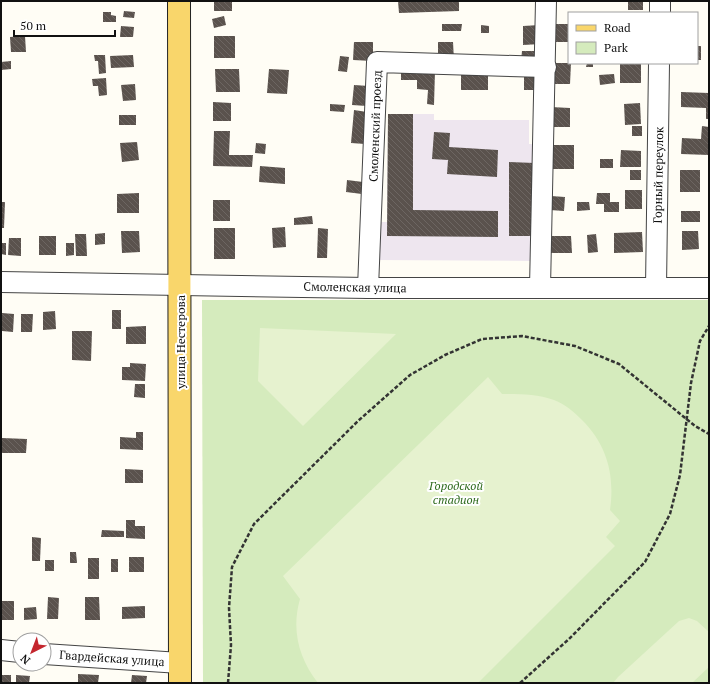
<svg xmlns="http://www.w3.org/2000/svg" width="710" height="684" font-family="'PT Serif',serif">
	<style>
		.industrial { fill: #eee6ef }
		.park { fill: #d5ebbd }
		.pitch { fill: #e6f2cf }
		.building { fill: url(#building-back-hatch) }
		.lines { fill: none; stroke-linecap: round; stroke-linejoin: round }
		.minor-casing { stroke: #444; stroke-width: 22 }
		.major-casing { stroke: #222; stroke-width: 24 }
		.path { stroke: #333; stroke-width: 2.5; stroke-dasharray: 4 2; stroke-linecap: butt }
		.minor { stroke: #fff; stroke-width: 20 }
		.major { stroke: #f9d66b; stroke-width: 22 }
		.labels { text-anchor: middle; dominant-baseline: central; stroke-width: 4; stroke-linejoin: round; paint-order: stroke }
		.street-label { font-size: 12px; fill: #111; stroke: #fff }
		.park-label { font-size: 12px; font-style: italic; fill: #2f6b1f; stroke: #fff }
	</style>
	<defs>
		<pattern id="building-back-hatch" width="6" height="6" patternUnits="userSpaceOnUse"><rect width="6" height="6" fill="#5a524d"/><path d="M-1 5l2 2M0 0l6 6M5-1l2 2" fill="none" stroke="#6d6662"/></pattern>
	</defs>
	<rect width="100%" height="100%" fill="#fffdf5"/>
	<polygon class="industrial" points="388,114 434,114 434,120 529,120 529,144 535,144 535,261 373,260 373,222 387,222"/>
	<polygon class="park" points="202,300 709,300 709,683 203,683"/>
	<g class="pitch">
		<polygon points="260,328 396,334 303,426 258,381"/>
		<path d="M488,377L502,394C521,394 537,394 554,400C565,404 574,412 582,420C607,445 615,475 610,510L620,521L606,537L615,546L478,683H318C299,659 291,630 300,599L283,576Z"/>
		<polygon points="689,618 697,621 709,632 709,667 692,683 613,683 618,677 679,621"/>
	</g>
	<g class="building">
		<rect x="214" y="1" width="18" height="10"/>
		<polygon points="398,1 459,1 459,11 399,13"/>
		<rect x="628" y="1" width="15" height="9"/>
		<polygon points="124,11 135,12 134,18 123,17"/>
		<polygon points="103,12 111,12 111,15 116,16 116,22 103,22"/>
		<polygon points="224,16 226,25 214,28 212,19"/>
		<polygon points="442,24 462,24 461,31 442,31"/>
		<rect x="552" y="24" width="17" height="18"/>
		<polygon points="481,25 489,26 489,33 481,33"/>
		<polygon points="540,25 541,44 523,45 523,26"/>
		<polygon points="121,26 134,27 133,37 120,37"/>
		<polygon points="25,36 26,52 11,52 10,37"/>
		<rect x="214" y="36" width="21" height="22"/>
		<polygon points="354,42 373,42 373,61 353,60"/>
		<polygon points="438,42 453,42 454,60 438,60"/>
		<rect x="697" y="46" width="4" height="14"/>
		<polygon points="522,51 540,51 540,61 521,61"/>
		<polygon points="94,55 105,55 106,73 99,74 98,61 95,61"/>
		<polygon points="133,55 134,67 111,68 110,56"/>
		<polygon points="340,56 349,57 347,72 338,71"/>
		<polygon points="11,61 11,69 1,70 1,62"/>
		<polygon points="553,63 571,63 570,84 552,84"/>
		<polygon points="587,63 593,63 593,67 586,67"/>
		<rect x="620" y="63" width="21" height="20"/>
		<polygon points="215,69 239,69 240,92 216,92"/>
		<polygon points="269,69 289,70 287,94 267,93"/>
		<polygon points="401,70 435,71 434,105 427,104 428,90 417,89 417,80 401,80"/>
		<polygon points="461,71 488,72 488,90 461,90"/>
		<rect x="524" y="71" width="16" height="19"/>
		<polygon points="614,74 615,83 600,85 599,75"/>
		<polygon points="106,78 107,95 99,96 98,86 93,86 92,79"/>
		<polygon points="135,84 136,100 123,101 121,85"/>
		<polygon points="354,85 369,86 367,106 352,105"/>
		<polygon points="681,92 709,93 709,119 706,119 706,108 681,107"/>
		<polygon points="213,102 231,103 231,121 213,121"/>
		<polygon points="640,103 641,124 625,125 624,104"/>
		<polygon points="330,104 345,105 344,112 330,111"/>
		<polygon points="551,107 570,108 570,127 551,127"/>
		<polygon points="354,110 367,112 365,144 351,143"/>
		<polygon points="388,114 413,114 413,210 498,211 498,237 387,236"/>
		<rect x="119" y="115" width="17" height="10"/>
		<rect x="632" y="126" width="10" height="10"/>
		<polygon points="702,126 709,127 709,155 681,154 682,138 701,139"/>
		<polygon points="214,131 230,131 229,155 253,155 252,167 213,166"/>
		<polygon points="434,132 450,133 449,147 498,150 497,177 447,174 448,160 432,159"/>
		<polygon points="137,142 139,160 122,162 120,143"/>
		<polygon points="256,143 266,144 265,154 255,153"/>
		<rect x="550" y="145" width="24" height="24"/>
		<polygon points="621,150 641,151 641,167 620,167"/>
		<rect x="600" y="159" width="13" height="9"/>
		<polygon points="509,162 535,163 535,236 509,236"/>
		<polygon points="260,166 285,168 285,184 259,182"/>
		<rect x="630" y="170" width="11" height="10"/>
		<rect x="680" y="170" width="20" height="22"/>
		<polygon points="347,180 363,182 362,194 346,192"/>
		<rect x="625" y="190" width="17" height="19"/>
		<polygon points="139,193 139,213 117,213 117,194"/>
		<polygon points="597,193 610,193 610,202 619,202 619,212 604,212 604,204 596,204"/>
		<polygon points="551,196 565,197 564,211 550,210"/>
		<rect x="213" y="200" width="17" height="21"/>
		<polygon points="1,202 5,202 4,228 1,228"/>
		<polygon points="577,202 589,202 590,210 577,211"/>
		<rect x="681" y="211" width="19" height="11"/>
		<polygon points="312,216 313,224 294,225 294,218"/>
		<polygon points="285,227 286,247 273,248 272,228"/>
		<rect x="214" y="228" width="21" height="31"/>
		<polygon points="318,228 328,229 327,258 317,258"/>
		<polygon points="121,231 139,231 140,252 122,253"/>
		<polygon points="682,231 698,231 699,249 682,250"/>
		<polygon points="642,232 643,252 614,253 614,233"/>
		<polygon points="105,233 105,244 95,245 95,234"/>
		<polygon points="75,234 86,234 87,256 76,256"/>
		<polygon points="596,234 598,252 588,253 587,235"/>
		<rect x="39" y="236" width="17" height="19"/>
		<polygon points="551,236 571,236 572,253 551,253"/>
		<polygon points="9,238 21,238 21,256 8,255"/>
		<polygon points="1,243 6,243 6,255 1,254"/>
		<polygon points="66,243 74,243 74,255 66,256"/>
		<rect x="112" y="310" width="9" height="19"/>
		<polygon points="55,311 56,329 43,330 43,312"/>
		<polygon points="2,313 14,314 13,332 2,331"/>
		<polygon points="21,314 33,314 32,332 21,332"/>
		<polygon points="146,326 146,344 126,344 126,327"/>
		<polygon points="72,331 92,331 91,361 72,360"/>
		<polygon points="130,363 146,364 145,381 122,380 122,367 130,367"/>
		<polygon points="135,384 145,384 145,398 134,397"/>
		<polygon points="136,432 143,432 143,450 120,449 120,437 136,438"/>
		<polygon points="2,438 27,439 26,453 2,453"/>
		<polygon points="125,469 143,470 143,483 125,483"/>
		<polygon points="126,520 135,520 135,526 145,526 145,539 126,538"/>
		<polygon points="102,530 124,531 124,537 101,537"/>
		<polygon points="32,537 41,538 40,561 32,561"/>
		<polygon points="70,552 76,552 77,563 70,563"/>
		<rect x="129" y="557" width="15" height="15"/>
		<rect x="88" y="558" width="11" height="21"/>
		<rect x="111" y="559" width="7" height="13"/>
		<rect x="45" y="560" width="9" height="11"/>
		<polygon points="48,597 59,598 58,619 47,619"/>
		<polygon points="85,597 99,597 100,620 85,620"/>
		<rect x="1" y="601" width="13" height="19"/>
		<polygon points="145,606 145,618 122,619 122,607"/>
		<polygon points="36,607 37,619 24,620 24,608"/>
		<polygon points="78,674 99,675 98,683 78,683"/>
		<rect x="2" y="675" width="9" height="8"/>
		<polygon points="16,675 30,676 29,683 16,683"/>
		<polygon points="132,675 147,676 146,683 131,683"/>
	</g>
	<g class="lines">
		<defs>
			<g id="minor">
				<polyline points="660,13 660,1"/>
				<polyline points="1,282 368,288 709,288"/>
				<polyline points="368,288 377,62 546,67"/>
				<polyline points="540,288 546,1"/>
				<polyline points="656,288 659,63"/>
				<polyline points="1,650 20,652"/>
				<polyline points="44,654 180,663"/>
			</g>
			<polyline id="major" points="179,1 180,683"/>
		</defs>
		<use href="#minor" class="minor-casing"/>
		<use href="#major" class="major-casing"/>
		<g class="path">
			<polyline points="228,683 231,645 229,608 232,567 254,524 358,421 410,375 445,355 482,339 522,336 575,346 619,364 695,426 709,434"/>
			<polyline points="520,683 569,639 645,562 670,514 680,475 691,383 700,341 709,326"/>
		</g>
		<use href="#minor" class="minor"/>
		<use href="#major" class="major"/>
	</g>
	<g class="labels">
		<g class="street-label">
			<text transform="translate(375 126) rotate(-88)">Смоленский проезд</text>
			<text transform="translate(658 175) rotate(-89)">Горный переулок</text>
			<text transform="translate(355 287) rotate(1)">Смоленская улица</text>
			<text transform="translate(180 342) rotate(-90)">улица Нестерова</text>
			<text transform="translate(112 658) rotate(4)">Гвардейская улица</text>
		</g>
		<g class="park-label">
			<text x="456" y="485">Городской<tspan x="456" dy="14">стадион</tspan></text>
		</g>
	</g>
	<rect width="710" height="684" fill="none" stroke="#111111" stroke-width="4"/>
	<rect x="568" y="12" width="130" height="52" fill="#ffffff" stroke="#a0a0a0"/>
	<rect x="576" y="25" width="20" height="6" fill="#f9d66b" stroke="#a0a0a0"/>
	<text x="604" y="32" font-size="12" fill="#111111">Road</text>
	<rect x="576" y="42" width="20" height="12" fill="#d5ebbd" stroke="#a0a0a0"/>
	<text x="604" y="52" font-size="12" fill="#111111">Park</text>
	<g transform="translate(32 652) rotate(222)"><circle r="19" fill="#ffffff" stroke="#a0a0a0"/>
	<path d="M0-3L7 15L0 10L-7 15Z" fill="#c4262e"/>
	<text y="-6" font-size="11" font-weight="bold" text-anchor="middle" fill="#111111">N</text>
	</g>
	<path d="M14 30v6h101v-6" fill="none" stroke="#111111" stroke-width="2"/>
	<text x="20" y="30" font-size="12" fill="#111111" stroke="#ffffff" stroke-width="3" paint-order="stroke">50 m</text>
</svg>
